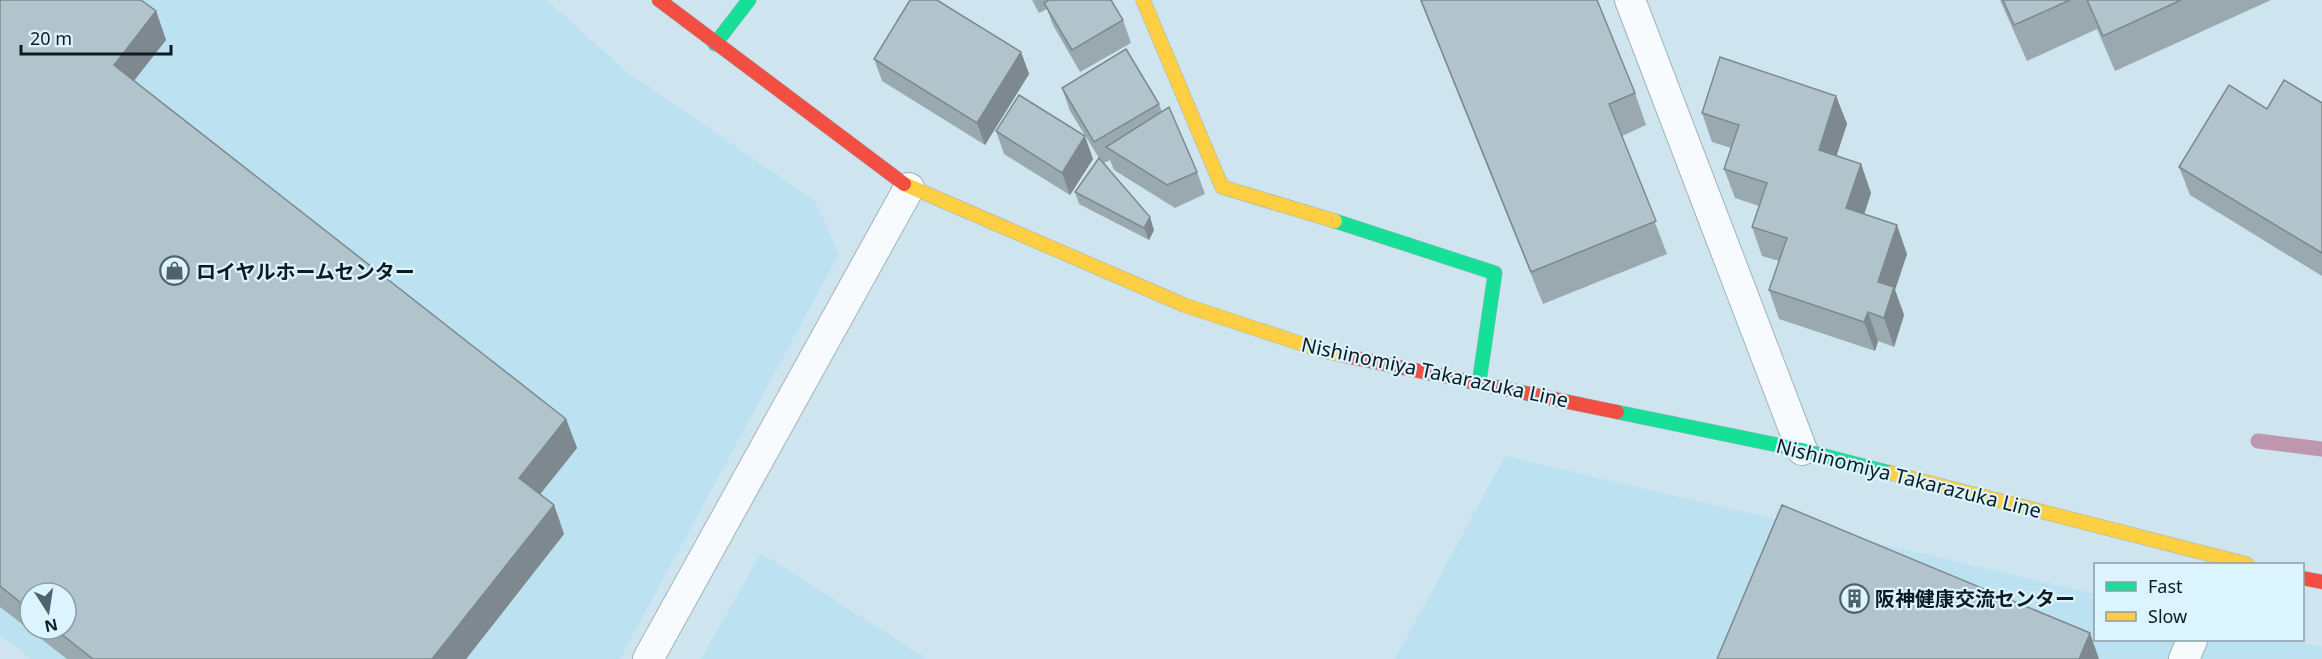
<svg xmlns="http://www.w3.org/2000/svg" width="2322" height="659" font-family="'Noto Sans','Noto Sans JP',sans-serif">
	<style>
		.built { fill: #bce2f2; fill-rule: evenodd }
		.lines { fill: none; stroke-linecap: round; stroke-linejoin: round }
		.stream { stroke: #be97af; stroke-width: 15 }
		.lane-casing { stroke: #a1b3ba; stroke-width: 32 }
		.fast-casing { stroke: #a1b3ba; stroke-width: 15 }
		.slow-casing { stroke: #a1b3ba; stroke-width: 15 }
		.jam-casing { stroke: #a1b3ba; stroke-width: 15 }
		.lane { stroke: #f8fbfd; stroke-width: 30 }
		.fast { stroke: #16e098; stroke-width: 14 }
		.slow { stroke: #ffcf43; stroke-width: 14 }
		.jam { stroke: #f24e42; stroke-width: 14 }
		.wall { fill: #99a9af; fill-rule: evenodd }
		.shaded-wall { fill: #7d898e }
		.building { fill: #b2c4cb; stroke: #7d898e; stroke-width: 1.5 }
		.labels { text-anchor: middle; dominant-baseline: central; stroke-width: 4.5; stroke-linejoin: round; paint-order: stroke }
		.poi-label { font-size: 20px; font-weight: bold; fill: #0c1c22; stroke: #dcf4ff; text-anchor: start }
		.street-label { font-size: 20px; fill: #0c1c22; stroke: #dcf4ff }
	</style>
	<rect width="100%" height="100%" fill="#cee5ef"/>
	<g class="built">
		<path d="M0,0H547L624,70L815,201L839,254L620,659H32L0,635ZM30,593H66V629H30Z"/>
		<polygon points="1505,456 2095,594 2096,640 2289,640 2322,647 2322,659 1395,659"/>
		<polygon points="761,553 927,659 701,659"/>
	</g>
	<g class="lines">
		<polyline class="stream" points="2258,441 2322,449"/>
		<defs>
			<g id="lane">
				<polyline points="1630,0 1802,450"/>
				<polyline points="648,659 909,188"/>
				<polyline points="2184,659 2192,640"/>
			</g>
			<g id="fast">
				<polyline points="715,44 749,0"/>
				<polyline points="1335,221 1495,273 1479,383"/>
				<polyline points="1617,412 1802,450 1891,473"/>
			</g>
			<g id="slow">
				<polyline points="1143,0 1222,187 1335,221"/>
				<polyline points="904,184 1184,305 1323,351 1346,356"/>
				<polyline points="1891,473 2247,564"/>
			</g>
			<g id="jam">
				<polyline points="659,0 904,184"/>
				<polyline points="1346,356 1617,412"/>
				<polyline points="2302,578 2322,582"/>
			</g>
		</defs>
		<use href="#lane" class="lane-casing"/>
		<use href="#fast" class="fast-casing"/>
		<use href="#slow" class="slow-casing"/>
		<use href="#jam" class="jam-casing"/>
		<use href="#lane" class="lane"/>
		<use href="#fast" class="fast"/>
		<use href="#slow" class="slow"/>
		<use href="#jam" class="jam"/>
	</g>
	<g class="wall">
		<path d="M0,0L156,11L166,40L134,81L566,419L577,448L540,494L554,505L564,534L466,659H67L0,607ZM30,593L66,629H30Z"/>
		<polygon points="1032,0 1111,0 1123,20 1131,43 1080,72 1053,25 1047,9 1039,13"/>
		<polygon points="1420,0 1597,0 1635,93 1646,125 1622,136 1667,254 1543,304"/>
		<polygon points="2000,0 2271,0 2115,71 2097,29 2027,61"/>
		<polygon points="1021,52 1029,74 985,145 882,81 874,59"/>
		<polygon points="1062,88 1159,104 1162,112 1197,172 1205,194 1175,208 1114,170 1110,160 1104,163 1154,230 1149,240 1079,204 1075,192 1099,158 1070,111"/>
		<polygon points="1836,96 1847,124 1836,156 1861,164 1871,193 1864,214 1907,254 1895,290 1904,315 1894,347 1878,341 1875,351 1779,319 1769,290 1779,261 1762,256 1752,227 1759,206 1735,198 1724,169 1731,148 1712,142 1702,113"/>
		<polygon points="2322,103 2322,276 2190,195 2179,167 2267,109"/>
		<polygon points="996,131 1093,159 1070,195 1004,154"/>
	</g>
	<g class="shaded-wall">
		<polygon points="156,11 166,40 124,93 114,65"/>
		<polygon points="1021,52 1029,74 985,145 977,123"/>
		<polygon points="1836,96 1847,124 1829,179 1819,150"/>
		<polygon points="1085,136 1093,159 1070,195 1062,173"/>
		<polygon points="1861,164 1871,193 1857,237 1846,208"/>
		<polygon points="1150,217 1154,230 1149,240 1144,228"/>
		<polygon points="1897,225 1907,254 1895,290 1904,315 1894,347 1884,318 1878,282"/>
		<polygon points="1868,312 1878,341 1875,351 1864,322"/>
		<polygon points="566,419 577,448 530,507 519,478"/>
		<polygon points="554,505 564,534 466,659 432,659"/>
		<polygon points="2090,633 2099,659 2079,659"/>
	</g>
	<g class="building">
		<polygon points="0,0 141,0 156,11 114,65 566,419 519,478 554,505 432,659 93,659 55,629 66,629 66,593 30,593 30,610 0,586"/>
		<polygon points="910,0 937,0 1021,52 977,123 874,59"/>
		<polygon points="1049,0 1111,0 1123,20 1072,50 1044,3"/>
		<polygon points="1421,0 1597,0 1635,93 1609,104 1656,221 1531,272"/>
		<polygon points="2003,0 2070,0 2014,25"/>
		<polygon points="2087,0 2181,0 2103,36"/>
		<polygon points="1126,49 1159,104 1094,142 1062,88"/>
		<polygon points="1720,57 1836,96 1819,150 1861,164 1846,208 1897,225 1878,282 1894,287 1884,318 1868,312 1864,322 1769,290 1787,238 1752,227 1767,183 1724,169 1739,125 1702,113"/>
		<polygon points="2284,80 2322,103 2322,253 2179,167 2229,85 2267,109"/>
		<polygon points="1019,95 1085,136 1062,173 996,131"/>
		<polygon points="1169,107 1197,172 1167,185 1106,147"/>
		<polygon points="1099,158 1150,217 1144,228 1075,192"/>
		<polygon points="1782,505 2090,633 2079,659 1717,659"/>
	</g>
	<defs>
		<symbol id="shop-ring" viewBox="-11 -11 22 22"><circle r="9.5" fill="#dcf4ff" stroke="#50626a" stroke-width="1.5"/><path d="M-5-2.5h2.3a2.7 3.5 0 0 1 5.4 0H5L5.5 6h-11ZM-1.5-2.5h3a1.5 2.3 0 0 0-3 0Z" fill="#50626a"/></symbol>
		<symbol id="building-ring" viewBox="-11 -11 22 22"><circle r="9.5" fill="#dcf4ff" stroke="#50626a" stroke-width="1.5"/><path d="M-4-6H4V6H1V3H-1V6H-4ZM-2.5-4.3h1.7v1.8h-1.7ZM.8-4.3h1.7v1.8H.8ZM-2.5-1h1.7V.8h-1.7ZM.8-1h1.7V.8H.8Z" fill="#50626a"/></symbol>
	</defs>
	<g fill-rule="evenodd">
		<use href="#shop-ring" x="158" y="254" width="33" height="33"/>
		<use href="#building-ring" x="1838" y="582" width="33" height="33"/>
	</g>
	<g class="labels">
		<g class="poi-label">
			<text x="196" y="271">ロイヤルホームセンター</text>
			<text x="1875" y="598">阪神健康交流センター</text>
		</g>
		<g class="street-label">
			<text transform="translate(1435 372) rotate(12)">Nishinomiya Takarazuka Line</text>
			<text transform="translate(1909 478) rotate(14)">Nishinomiya Takarazuka Line</text>
		</g>
	</g>
	<rect x="2094" y="563" width="210" height="78" fill="#dcf4ff" stroke="#899ea7" stroke-width="1.5"/>
	<rect x="2106" y="582" width="30" height="9" fill="#16e098" stroke="#899ea7" stroke-width="1.5"/>
	<text x="2148" y="593" font-size="18" fill="#0c1c22">Fast</text>
	<rect x="2106" y="612" width="30" height="9" fill="#ffcf43" stroke="#899ea7" stroke-width="1.5"/>
	<text x="2148" y="623" font-size="18" fill="#0c1c22">Slow</text>
	<g transform="translate(48 611) rotate(168)"><circle r="28" fill="#dcf4ff" stroke="#899ea7" stroke-width="1.5"/>
	<path d="M0-4.5L10 22L0 15L-10 22Z" fill="#50626a"/>
	<text y="-9" font-size="16" font-weight="bold" text-anchor="middle" fill="#0c1c22">N</text>
	</g>
	<path d="M21 45v9h150v-9" fill="none" stroke="#0c1c22" stroke-width="3"/>
	<text x="30" y="45" font-size="18" fill="#0c1c22" stroke="#dcf4ff" stroke-width="4.5" paint-order="stroke">20 m</text>
</svg>
